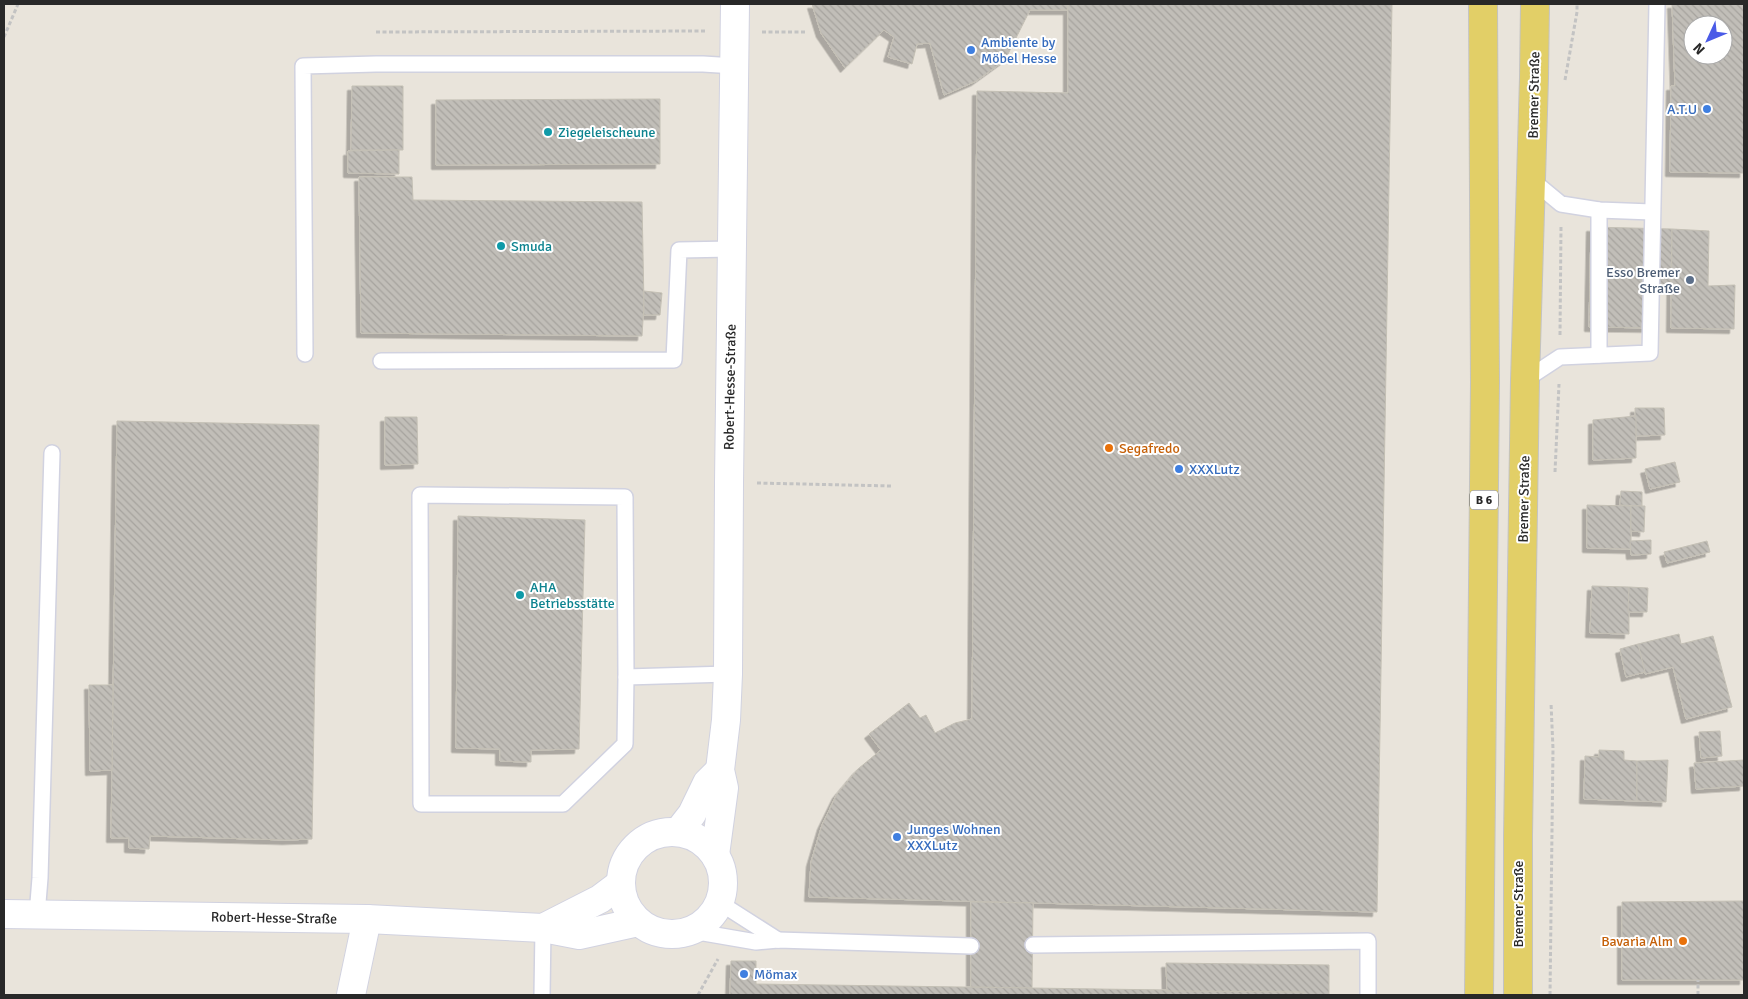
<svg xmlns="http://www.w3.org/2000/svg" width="1748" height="999" font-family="Signika,sans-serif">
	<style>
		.building { fill: url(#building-back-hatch); stroke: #c4c0b5; fill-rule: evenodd; filter: url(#shadow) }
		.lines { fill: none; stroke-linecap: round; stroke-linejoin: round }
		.lane-casing { stroke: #d1d2e0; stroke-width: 18 }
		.street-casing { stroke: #d1d2e0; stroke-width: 30 }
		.primary-casing { stroke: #c3c3c3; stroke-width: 30 }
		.path { stroke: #c3c3c3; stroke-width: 3; stroke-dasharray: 4 2.5; stroke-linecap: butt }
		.lane { stroke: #fff; stroke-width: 15 }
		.street { stroke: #fff; stroke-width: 28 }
		.primary { stroke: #e2cf67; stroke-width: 28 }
		.shop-dot { fill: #3f7fe0; stroke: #fff; stroke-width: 2 }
		.culture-dot { fill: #0f9aa8; stroke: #fff; stroke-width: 2 }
		.service-dot { fill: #5c6f8a; stroke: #fff; stroke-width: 2 }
		.food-dot { fill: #e8710a; stroke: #fff; stroke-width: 2 }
		.labels { text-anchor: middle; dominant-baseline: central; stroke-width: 4; stroke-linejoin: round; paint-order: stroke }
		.shield { fill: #fff; stroke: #686868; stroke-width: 1 }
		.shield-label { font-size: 12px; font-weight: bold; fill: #282828 }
		.shop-label { font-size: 14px; fill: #366cbe; stroke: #fff; text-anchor: start }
		.street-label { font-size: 14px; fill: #282828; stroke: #fff }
		.culture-label { font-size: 14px; fill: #0d838f; stroke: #fff; text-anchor: start }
		.service-label { font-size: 14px; fill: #4e5e75; stroke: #fff; text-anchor: end }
		.food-label { font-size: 14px; fill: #c56008; stroke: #fff; text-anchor: start }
	</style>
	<defs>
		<pattern id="building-back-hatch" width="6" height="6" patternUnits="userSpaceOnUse" patternTransform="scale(1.25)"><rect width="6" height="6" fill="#c1beb8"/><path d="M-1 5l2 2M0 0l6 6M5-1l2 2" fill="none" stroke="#a6a39e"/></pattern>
		<filter id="shadow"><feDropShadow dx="-4.5" dy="4.5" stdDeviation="0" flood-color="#0004"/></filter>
	</defs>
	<rect width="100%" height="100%" fill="#e9e4db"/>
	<g class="building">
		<polygon points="812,4 1068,4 1068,10 1030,10 1005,60 976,81 944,95 930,43 917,44 912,64 888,57 894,37 884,30 845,68 821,33"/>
		<polygon points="1068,4 1392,4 1377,912 809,897 811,862 822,825 837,794 858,769 881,750 869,734 909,703 920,718 926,715 935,733 955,723 972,719 977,91 1068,93"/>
		<path d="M1672,4H1744V173L1670,172L1671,86H1675ZM1693,25H1723V55H1693Z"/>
		<polygon points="352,86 403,86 403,150 351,150"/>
		<polygon points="660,99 660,164 436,165 436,100"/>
		<polygon points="399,150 399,174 348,173 348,151"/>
		<polygon points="359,177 412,177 413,200 642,202 644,304 642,336 361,333"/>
		<polygon points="1591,227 1672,229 1671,285 1659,285 1658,328 1589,327"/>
		<polygon points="1672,229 1709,231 1708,286 1735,285 1734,329 1671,328"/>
		<polygon points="644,291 662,293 660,315 644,315"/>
		<polygon points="1635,408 1664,408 1665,435 1636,436"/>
		<polygon points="1636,416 1636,458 1593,460 1593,420"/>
		<polygon points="385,417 417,417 418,464 385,465"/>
		<polygon points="117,421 319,425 312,839 287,840 150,836 149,849 129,848 129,838 111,838"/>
		<polygon points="1675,462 1680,482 1650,489 1645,469"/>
		<polygon points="1621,491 1642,492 1642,506 1620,505"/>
		<polygon points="1587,505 1631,506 1631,549 1587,548"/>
		<polygon points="1631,506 1645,506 1644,532 1631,531"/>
		<polygon points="458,516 585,520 579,749 531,750 531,762 525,762 500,761 500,749 456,748"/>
		<polygon points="1651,540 1651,554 1631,555 1630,541"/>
		<polygon points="1707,541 1710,552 1667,563 1664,552"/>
		<polygon points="1592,586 1629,587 1629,634 1590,633"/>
		<polygon points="1629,587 1648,588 1647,612 1628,612"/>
		<polygon points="1679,634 1681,644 1713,636 1732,707 1686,719 1673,667 1645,674 1638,644"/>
		<polygon points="1638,644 1645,672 1626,677 1620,649"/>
		<polygon points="89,685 113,685 112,770 90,771"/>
		<polygon points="1720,731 1722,756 1701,758 1699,732"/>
		<polygon points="1599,750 1624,751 1624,760 1637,761 1637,801 1584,799 1585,756 1599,757"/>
		<polygon points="1668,760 1666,802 1637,801 1637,761"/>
		<polygon points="1744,760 1744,786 1696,789 1694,763"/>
		<polygon points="1744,901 1744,980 1622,980 1622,902"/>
		<polygon points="971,902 1033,903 1032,988 971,987"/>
		<polygon points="731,961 756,961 756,984 1304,992 1304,995 730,995"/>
		<polygon points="1166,963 1329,965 1329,995 1304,995 1304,992 1167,991"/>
	</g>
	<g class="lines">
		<defs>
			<g id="lane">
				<polyline points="1532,180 1561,204 1599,210 1652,212"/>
				<polyline points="1599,210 1599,355"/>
				<polyline points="305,354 303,66 376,64 703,64 735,66"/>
				<polyline points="381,361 674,360 679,250 732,249"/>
				<polyline points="1525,380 1560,357 1650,353 1657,4"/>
				<polygon points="420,495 625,497 626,677 625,744 563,804 421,804"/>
				<polyline points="626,677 728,674"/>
				<polyline points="720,903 778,940"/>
				<polyline points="37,915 40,878 52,453"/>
				<polyline points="692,931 756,942 778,940 971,946"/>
				<polyline points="1033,945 1368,941 1368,995"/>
				<polyline points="542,995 543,928"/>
			</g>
			<g id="street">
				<circle cx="672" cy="883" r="51"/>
				<polyline points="678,832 692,814 707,783 720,770"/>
				<polyline points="715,855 724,788 720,770 726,720 728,674 729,483 735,4"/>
				<polyline points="4,914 367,919 543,928 579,935 638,922"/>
				<polyline points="543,928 600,899 620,884"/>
				<polyline points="351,995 367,919"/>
			</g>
			<g id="primary">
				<polyline points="1479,995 1485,382 1483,4"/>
				<polyline points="1518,995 1518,836 1525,380 1534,78 1535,4"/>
			</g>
		</defs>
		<use href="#lane" class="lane-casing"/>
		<use href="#street" class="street-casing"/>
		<use href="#primary" class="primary-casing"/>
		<g class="path">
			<polyline points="376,32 706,31"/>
			<polyline points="762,32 807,32"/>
			<polyline points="4,37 18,4"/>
			<polyline points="1565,80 1577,12 1577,4"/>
			<polyline points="1560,335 1561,226"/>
			<polyline points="1555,472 1559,384"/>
			<polyline points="757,483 891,486"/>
			<polyline points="698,995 718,959"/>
			<polyline points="1550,995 1553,749 1551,703"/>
			<polyline points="1698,995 1698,980"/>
		</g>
		<use href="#lane" class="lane"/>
		<use href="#street" class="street"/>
		<use href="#primary" class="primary"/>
	</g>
	<g class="shop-dot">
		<circle cx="971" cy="50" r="5"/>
		<circle cx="1707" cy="109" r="5"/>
		<circle cx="1179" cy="469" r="5"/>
		<circle cx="897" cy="837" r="5"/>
		<circle cx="744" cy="974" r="5"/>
	</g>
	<g class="culture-dot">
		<circle cx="548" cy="132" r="5"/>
		<circle cx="501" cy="246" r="5"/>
		<circle cx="520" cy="595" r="5"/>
	</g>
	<circle class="service-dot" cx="1690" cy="280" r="5"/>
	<g class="food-dot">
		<circle cx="1109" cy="448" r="5"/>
		<circle cx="1683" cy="941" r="5"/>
	</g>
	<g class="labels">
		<rect class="shield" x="1470" y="490.5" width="28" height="19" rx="4"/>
		<g class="shield-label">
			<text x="1484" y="500">B 6</text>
		</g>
		<g class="shop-label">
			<text x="981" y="42">Ambiente by<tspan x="981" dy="16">Möbel Hesse</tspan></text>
			<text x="1697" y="109" text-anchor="end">A.T.U</text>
			<text x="1189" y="469">XXXLutz</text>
			<text x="907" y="829">Junges Wohnen<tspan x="907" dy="16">XXXLutz</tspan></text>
			<text x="754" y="974">Mömax</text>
		</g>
		<g class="street-label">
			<text transform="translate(1534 95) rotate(-89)">Bremer Straße</text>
			<text transform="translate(730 387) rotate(-89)">Robert-Hesse-Straße</text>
			<text transform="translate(1524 499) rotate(-89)">Bremer Straße</text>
			<text transform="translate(1518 904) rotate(-90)">Bremer Straße</text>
			<text transform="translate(274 918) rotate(1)">Robert-Hesse-Straße</text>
		</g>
		<g class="culture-label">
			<text x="558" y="132">Ziegeleischeune</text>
			<text x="511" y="246">Smuda</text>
			<text x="530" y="587">AHA<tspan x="530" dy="16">Betriebsstätte</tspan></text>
		</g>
		<g class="service-label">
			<text x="1680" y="272">Esso Bremer<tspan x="1680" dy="16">Straße</tspan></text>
		</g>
		<g class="food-label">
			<text x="1119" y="448">Segafredo</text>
			<text x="1673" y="941" text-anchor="end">Bavaria Alm</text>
		</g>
	</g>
	<rect width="1748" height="999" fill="none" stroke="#282828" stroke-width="10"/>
	<g transform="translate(1708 40) rotate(226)"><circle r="24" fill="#ffffff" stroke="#a9a9a9"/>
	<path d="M0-4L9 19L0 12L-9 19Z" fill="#4a5be7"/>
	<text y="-8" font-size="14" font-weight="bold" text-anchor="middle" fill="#282828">N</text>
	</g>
</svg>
